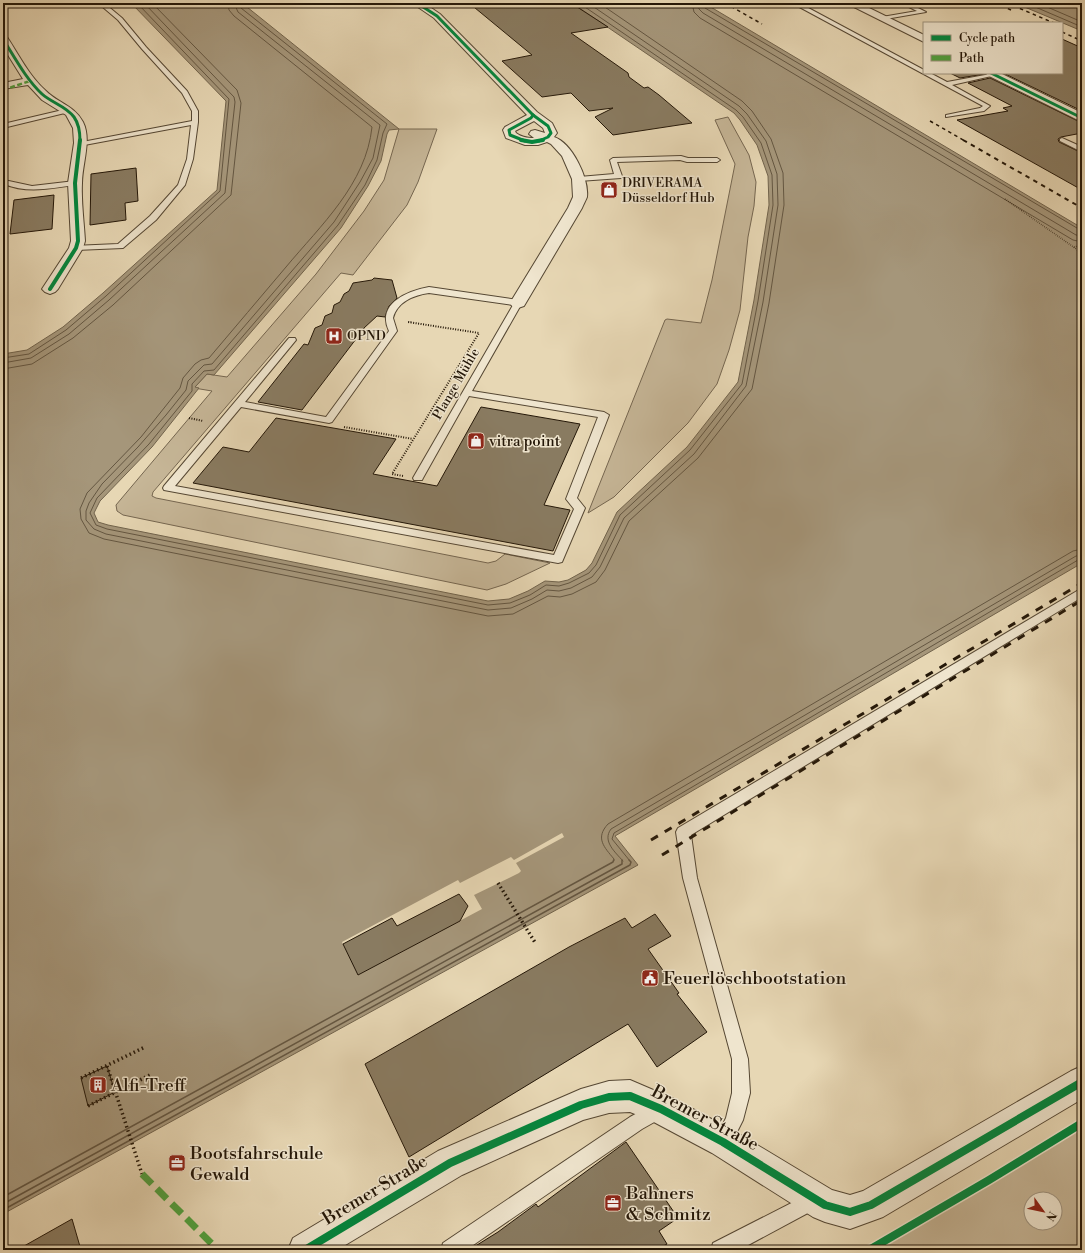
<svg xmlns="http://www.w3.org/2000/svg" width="1085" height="1253" font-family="'Libre Bodoni',serif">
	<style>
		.green { fill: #c6b697; stroke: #756650; fill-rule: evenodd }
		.water { fill: #a5967a; stroke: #71634c }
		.pier { fill: #e7d7b4 }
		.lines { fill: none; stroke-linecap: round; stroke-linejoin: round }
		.shore-far1 { stroke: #645641; stroke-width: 1 }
		.shore { stroke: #645641; stroke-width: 1.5 }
		.building { fill: #897b61; stroke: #241708 }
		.lane-casing { stroke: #554733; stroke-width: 2 }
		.street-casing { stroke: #554733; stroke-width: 2 }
		.path-far2 { stroke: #241708; stroke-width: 1.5; stroke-dasharray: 0.5 1.5; stroke-linecap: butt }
		.path-far1 { stroke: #241708; stroke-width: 2; stroke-dasharray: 1 1.5; stroke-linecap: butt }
		.path { stroke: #241708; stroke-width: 3.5; stroke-dasharray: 1.5 3; stroke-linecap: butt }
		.lane { fill: #efe5ce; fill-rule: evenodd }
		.street { fill: #efe5ce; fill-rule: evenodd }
		.rail-far2 { stroke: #241708; stroke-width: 1.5; stroke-dasharray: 3.5 3.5; stroke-linecap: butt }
		.rail-far1 { stroke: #241708; stroke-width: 2; stroke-dasharray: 4.5 4.5; stroke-linecap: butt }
		.rail { stroke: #241708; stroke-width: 3; stroke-dasharray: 8 8; stroke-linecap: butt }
		.quiet-far1 { stroke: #50a13e; stroke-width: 2.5; stroke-dasharray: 5 2.5; stroke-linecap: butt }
		.quiet { stroke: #50a13e; stroke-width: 7; stroke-dasharray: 14 7; stroke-linecap: butt }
		.cycleway-far2-casing { stroke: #efe5ce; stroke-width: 4 }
		.cycleway-far1-casing { stroke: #efe5ce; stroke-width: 5.5 }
		.cycleway-casing { stroke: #efe5ce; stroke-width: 11 }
		.cycleway-far2 { stroke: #00873e; stroke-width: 3 }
		.cycleway-far1 { stroke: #00873e; stroke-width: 4 }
		.cycleway { stroke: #00873e; stroke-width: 8 }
		.labels { text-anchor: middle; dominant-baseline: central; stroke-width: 3; stroke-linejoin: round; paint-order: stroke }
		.far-poi-label { font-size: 13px; fill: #241708; stroke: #efe5ce; text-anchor: start }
		.far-street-label { font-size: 13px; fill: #241708; stroke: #efe5ce }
		.poi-label { font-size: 15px; fill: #241708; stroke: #efe5ce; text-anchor: start }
		.near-poi-label { font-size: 18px; fill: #241708; stroke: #efe5ce; text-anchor: start }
		.near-street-label { font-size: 18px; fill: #241708; stroke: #efe5ce }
	</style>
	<rect width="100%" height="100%" fill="#e7d7b4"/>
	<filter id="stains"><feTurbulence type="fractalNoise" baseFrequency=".005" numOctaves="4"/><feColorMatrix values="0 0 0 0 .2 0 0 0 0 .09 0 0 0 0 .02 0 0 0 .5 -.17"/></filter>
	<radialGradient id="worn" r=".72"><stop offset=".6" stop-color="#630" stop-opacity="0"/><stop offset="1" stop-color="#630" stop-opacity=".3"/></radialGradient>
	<g class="green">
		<polygon points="728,117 749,155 756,182 754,206 748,237 740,310 729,350 717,384 688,423 614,497 588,513 665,320 667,319 701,323 712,280 735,164 715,120"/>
		<polygon points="399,129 437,129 418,182 407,205 353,275 341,273 153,492 152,496 156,498 488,563 496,561 505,554 550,563 506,584 487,590 123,515 117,511 116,505 212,391 194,388 207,374 227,377 316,274 364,211 384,180"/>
		<path d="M1082,1128V1250H874L991,1183ZM1031,1199H1055V1223H1031Z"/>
	</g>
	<g class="water">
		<polygon points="131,3 242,3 399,129 389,130 387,134 381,161 368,186 341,228 214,375 207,374 195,387 199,388 152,447 100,501 94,513 98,522 108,525 488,601 509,599 528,591 545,581 559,582 568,580 586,570 592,563 617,512 687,447 738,382 754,300 769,205 768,176 757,145 740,120 734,113 572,3 704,3 1082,228 1082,563 615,836 638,865 3,1214 3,354 27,350 63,327 103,293 217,190 226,101"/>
		<polygon points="1015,3 1082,3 1082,31"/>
	</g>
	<polygon class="pier" points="562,833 564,837 516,863 521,871 519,873 474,895 482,909 358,975 342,942 458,880 460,883 511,857 514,860"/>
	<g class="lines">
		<g class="shore-far1">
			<path d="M228,3L229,10L234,16L372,127C366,184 321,225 286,267C260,297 235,328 209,358L201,360L195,364L183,378L180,388L141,437L87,493L80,509L81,519L89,533L104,539L488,616L513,614L548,596L560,597L572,594L596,582L605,570L629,521L698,458L752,389L769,303L784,205L783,173L771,139L752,111L742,101L599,3"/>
			<polyline points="234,3 238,12 380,125 373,158 360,182 334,222 212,364 204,365 188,381 186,390 166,415 138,447 102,484 89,503 86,511 86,520 94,529 106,534 488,610 511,608 532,599 547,590 559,591 571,588 592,577 600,567 624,518 694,454 746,386 763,302 778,205 777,174 766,141 747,114 739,106 588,3"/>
			<polyline points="239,3 241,8 387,124 383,133 377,160 365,185 338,225 214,370 204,371 192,384 192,391 149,444 97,498 90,513 96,525 107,529 488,605 510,603 530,595 546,585 559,586 569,583 589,573 596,565 620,515 690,450 742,384 758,301 773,205 772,175 761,143 743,117 736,110 579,3"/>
			<polyline points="692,3 694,12 700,18 1073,240 1082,242"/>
			<polyline points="698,3 699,9 703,13 1076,235 1082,236"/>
			<polyline points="703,3 705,8 1082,231"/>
			<polyline points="1026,3 1082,27"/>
			<polyline points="1038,3 1082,22"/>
			<polyline points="3,358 29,354 66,330 106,296 220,191 229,99 137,3"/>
			<polyline points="3,363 31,358 69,334 109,300 225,193 235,102 234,97 144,3"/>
			<polyline points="3,369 32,364 73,338 113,305 231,195 241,103 237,90 152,3"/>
			<path d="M613,861L614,859C604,847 595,838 608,824L1073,551L1082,549"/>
			<path d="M623,861C615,852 602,841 611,829L1076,556L1082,555"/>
			<polyline points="630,861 612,839 614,833 1078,560 1082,560"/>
		</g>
		<g class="shore">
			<polyline points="3,1197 613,862 614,860"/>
			<polyline points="3,1204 622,864 622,860"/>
			<polyline points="3,1210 630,865 631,862 629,860"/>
		</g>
	</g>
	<g class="building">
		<polygon points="469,3 571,3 608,27 571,33 628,73 629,77 644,88 648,87 659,95 692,123 613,135 595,117 613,108 589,111 571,93 542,97 502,61 532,55"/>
		<polygon points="1062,39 1082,48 1082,111 1003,73 1062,73"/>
		<polygon points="950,73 985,73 985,74 960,78"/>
		<polygon points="990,78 1082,123 1082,133 1061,137 1058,139 1059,142 1082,153 1082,190 957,120 1008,111 1003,108 1012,106 968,83"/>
		<polygon points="136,168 138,201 125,203 126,220 90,225 91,174"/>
		<polygon points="54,195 52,229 10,234 14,200"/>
		<polygon points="374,278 392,280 397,298 389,306 385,317 377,316 364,328 359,337 356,339 302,410 258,402 304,344 308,345 315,328 322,325 325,316 332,313 334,305 340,302 344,294 349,291 353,283 372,280"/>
		<polygon points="481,407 580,424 544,505 570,510 553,551 193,483 223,447 249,452 276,418 396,439 373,474 437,486"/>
		<polygon points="459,894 468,906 460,921 358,975 343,944 392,918 397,926"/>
		<polygon points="655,914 671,936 648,949 679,993 677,994 707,1032 657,1067 628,1024 409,1157 365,1064 569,947 625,918 632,928"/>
		<polygon points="107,1066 115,1092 88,1106 81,1078"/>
		<polygon points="626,1142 678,1218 659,1231 667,1244 656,1250 469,1250 498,1232 536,1204 538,1207"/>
		<polygon points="72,1219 81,1250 17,1250"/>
	</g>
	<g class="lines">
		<defs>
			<g id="lane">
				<polygon points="98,3 104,3 122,18 146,47 187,91 198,111 198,122 193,159 185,185 156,220 123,248 76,250 72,248 73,246 118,244 150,216 178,185 187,159 191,125 79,146 77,145 77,143 192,121 192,111 182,93 142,49 118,20"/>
				<polygon points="792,3 799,3 924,70 924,73 930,73 947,82 996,73 996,75 952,85 990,106 984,111 946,117 946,115 980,108 983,106"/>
				<polygon points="901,3 908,3 926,12 880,20 880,18 882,17 917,11"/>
				<polygon points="67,109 69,110 69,112 3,128 3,124"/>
				<polygon points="1062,138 1082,147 1082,152 1060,141 1060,139"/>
				<polygon points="681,156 688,158 717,158 720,160 717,162 687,162 680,160 617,162 622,176 621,178 579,181 575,179 579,177 614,174 610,160 613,158"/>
				<path d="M4,180L32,186L75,181L79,183L75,185C51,188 28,194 4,184Z"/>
				<path d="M429,287L518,300L522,303L472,391L604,412L609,415L577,498L585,508L562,562L558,563L164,490L163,488L164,486L289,338H295L296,340L245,402L326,417L389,331C376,304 407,291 429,287ZM429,293L513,305L413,478L414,480H422L423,478L469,396L598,417L566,499L574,509L554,555L175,486L241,407L329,423L332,422L397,331L393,318C397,302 414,295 429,293Z"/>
				<polygon points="1082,588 1082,597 691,835 697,878 748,1059 750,1093 743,1120 729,1148 723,1151 717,1148 714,1142 726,1118 732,1093 732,1059 683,878 676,832 678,828"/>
				<polygon points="659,1101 665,1104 668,1110 665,1116 642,1129 466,1250 441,1250 443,1243 630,1117"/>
				<polygon points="813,1192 819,1195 822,1201 819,1207 739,1250 711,1250 713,1243"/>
			</g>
			<g id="street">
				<path d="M412,3H424L440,14L537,112L552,123L557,133L554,137C572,143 589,178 587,197C586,200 583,205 582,208L524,306L518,308L512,306L510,303L568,208L573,197L572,179L562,156L551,144L547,142L538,145H525L506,138L503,130L505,127L527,115L434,18ZM534,121L543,128L545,133L535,130L531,131L529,134L534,138C527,138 521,137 516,133L515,131Z"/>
				<polygon points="846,3 859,3 924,35 924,42"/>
				<path d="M3,36L7,37C19,55 29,76 46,91C58,103 75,106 83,122C92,140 82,164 82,183C81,202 84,222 85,241L83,248L58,289L55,292L50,294L45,292L42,289L69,248L71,241L68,183L74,143L73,128L66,115L42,100L28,85L3,89V83L23,79L3,47Z"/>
				<polygon points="986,73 1000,73 1082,113 1082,122 987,75"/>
				<polygon points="1082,1066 1082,1099 883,1217 850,1229 825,1222 813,1217 712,1153 650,1120 630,1112 609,1113 583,1120 462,1175 337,1250 288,1250 293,1238 438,1151 581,1089 609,1081 630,1080 672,1098 734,1131 832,1190 850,1195 863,1191 1071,1071"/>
			</g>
		</defs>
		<use href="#lane" class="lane-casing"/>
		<use href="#street" class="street-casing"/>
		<g class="path-far2">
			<polyline points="1005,199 1082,253"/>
			<polyline points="1074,247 1082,245"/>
			<polyline points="408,322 411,322"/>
		</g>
		<g class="path-far1">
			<polyline points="189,418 203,421"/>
			<polyline points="344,427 413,439"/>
			<polyline points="403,476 392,474 479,333 408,322"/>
		</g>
		<g class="path">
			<polyline points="498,883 536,944"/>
			<polyline points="107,1066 142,1174"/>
			<polyline points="81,1078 145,1047"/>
			<polyline points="88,1106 152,1074"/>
		</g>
		<use href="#lane" class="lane"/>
		<use href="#street" class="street"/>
		<g class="rail-far2">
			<polyline points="725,3 762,24"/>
			<polyline points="995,3 1011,10"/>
			<polyline points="1007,3 1054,23"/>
			<polyline points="1062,32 1082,41"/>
			<polyline points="930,121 965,141"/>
		</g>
		<polyline class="rail-far1" points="963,140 1082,208"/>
		<g class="rail">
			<polyline points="651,840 1082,583"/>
			<polyline points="662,855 1082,600"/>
		</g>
		<polyline class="quiet-far1" points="3,90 30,81"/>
		<polyline class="quiet" points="142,1174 217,1249"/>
		<defs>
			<g id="cycleway-far2">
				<polyline points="417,3 437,16 533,115"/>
				<path d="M3,39C15,58 26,79 42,94C52,103 66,106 74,117C79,124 80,133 80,141"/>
				<polyline points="991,73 1082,118"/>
				<polyline points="533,115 548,126 551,133 548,137 539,141"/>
				<polyline points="525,141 510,135 509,130 531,118 533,115"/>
			</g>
			<g id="cycleway-far1">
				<polyline points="521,140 532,142 543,140"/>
				<polyline points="50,289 76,248 78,241 75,183 80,140"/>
			</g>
			<g id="cycleway">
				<polyline points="305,1250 450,1163 581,1105 609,1097 630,1096 661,1109 723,1142 825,1205 850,1212 871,1205 1082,1082"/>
				<polyline points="869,1250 989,1180 1082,1123"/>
			</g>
		</defs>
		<use href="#cycleway-far2" class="cycleway-far2-casing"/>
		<use href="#cycleway-far1" class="cycleway-far1-casing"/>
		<use href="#cycleway" class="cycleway-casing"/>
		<use href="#cycleway-far2" class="cycleway-far2"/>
		<use href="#cycleway-far1" class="cycleway-far1"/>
		<use href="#cycleway" class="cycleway"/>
	</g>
	<defs>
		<symbol id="shop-square" viewBox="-11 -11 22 22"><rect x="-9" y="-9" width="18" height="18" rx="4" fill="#8f2418" stroke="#efe5ce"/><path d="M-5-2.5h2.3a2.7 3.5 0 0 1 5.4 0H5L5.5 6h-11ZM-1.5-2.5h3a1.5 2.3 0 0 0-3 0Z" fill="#fff"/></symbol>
		<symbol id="hospital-square" viewBox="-11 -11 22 22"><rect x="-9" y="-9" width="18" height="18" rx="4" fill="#8f2418" stroke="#efe5ce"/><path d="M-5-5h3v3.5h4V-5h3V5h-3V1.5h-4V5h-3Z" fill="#fff"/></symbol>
		<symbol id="civic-square" viewBox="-11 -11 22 22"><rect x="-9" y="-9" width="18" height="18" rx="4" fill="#8f2418" stroke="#efe5ce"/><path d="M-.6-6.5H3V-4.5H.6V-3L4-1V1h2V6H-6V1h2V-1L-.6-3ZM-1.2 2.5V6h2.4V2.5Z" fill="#fff"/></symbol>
		<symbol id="building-square" viewBox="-11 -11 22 22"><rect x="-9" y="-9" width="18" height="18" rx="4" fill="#8f2418" stroke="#efe5ce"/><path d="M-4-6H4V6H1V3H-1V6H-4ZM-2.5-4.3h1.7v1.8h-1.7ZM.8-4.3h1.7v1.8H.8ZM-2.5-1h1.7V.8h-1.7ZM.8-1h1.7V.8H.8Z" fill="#fff"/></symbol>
		<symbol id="office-square" viewBox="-11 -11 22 22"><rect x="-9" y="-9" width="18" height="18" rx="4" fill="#8f2418" stroke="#efe5ce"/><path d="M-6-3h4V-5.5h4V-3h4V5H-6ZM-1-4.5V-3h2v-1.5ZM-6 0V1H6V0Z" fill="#fff"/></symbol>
	</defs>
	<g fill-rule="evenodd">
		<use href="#shop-square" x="599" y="180" width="20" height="20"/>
		<use href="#hospital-square" x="324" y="326" width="20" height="20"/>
		<use href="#shop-square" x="466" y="431" width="20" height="20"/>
		<use href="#civic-square" x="640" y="968" width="20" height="20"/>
		<use href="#building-square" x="88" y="1075" width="20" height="20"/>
		<use href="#office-square" x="167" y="1153" width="20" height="20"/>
		<use href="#office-square" x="603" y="1193" width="20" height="20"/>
	</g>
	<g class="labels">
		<g class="far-poi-label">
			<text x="622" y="183">DRIVERAMA<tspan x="622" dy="15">Düsseldorf Hub</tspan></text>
			<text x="347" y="336">OPND</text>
		</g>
		<g class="far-street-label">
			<text transform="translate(456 384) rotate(-60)">Plange Mühle</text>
		</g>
		<g class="poi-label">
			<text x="489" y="441">vitra point</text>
		</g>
		<g class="near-poi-label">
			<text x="663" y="978">Feuerlöschbootstation</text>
			<text x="111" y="1085">Alfi-Treff</text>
			<text x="190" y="1153">Bootsfahrschule<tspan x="190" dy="21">Gewald</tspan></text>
			<text x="626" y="1193">Bahners<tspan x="626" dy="21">&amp; Schmitz</tspan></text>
		</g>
		<g class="near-street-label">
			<text transform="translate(705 1118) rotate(28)">Bremer Straße</text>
			<text transform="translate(375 1190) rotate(-31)">Bremer Straße</text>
		</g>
	</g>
	<rect width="1085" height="1253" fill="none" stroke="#e7d7b4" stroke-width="16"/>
	<rect x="4" y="4" width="1077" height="1245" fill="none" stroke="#241708" stroke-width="2"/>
	<rect x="8" y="8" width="1069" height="1237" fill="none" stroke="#241708"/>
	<rect x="923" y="22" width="140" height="52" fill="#efe5ce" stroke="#9e937f"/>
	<rect x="931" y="35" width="20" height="6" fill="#00873e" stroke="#9e937f"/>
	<text x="959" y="42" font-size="12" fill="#241708">Cycle path</text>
	<rect x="931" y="55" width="20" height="6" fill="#50a13e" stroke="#9e937f"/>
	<text x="959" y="62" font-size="12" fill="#241708">Path</text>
	<g transform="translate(1043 1211) rotate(123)"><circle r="19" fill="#efe5ce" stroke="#9e937f"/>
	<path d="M0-3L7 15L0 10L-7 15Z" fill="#8f2418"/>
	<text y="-6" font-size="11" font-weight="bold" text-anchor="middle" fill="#241708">N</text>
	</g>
	<rect width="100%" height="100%" filter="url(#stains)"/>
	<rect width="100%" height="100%" fill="url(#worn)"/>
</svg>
